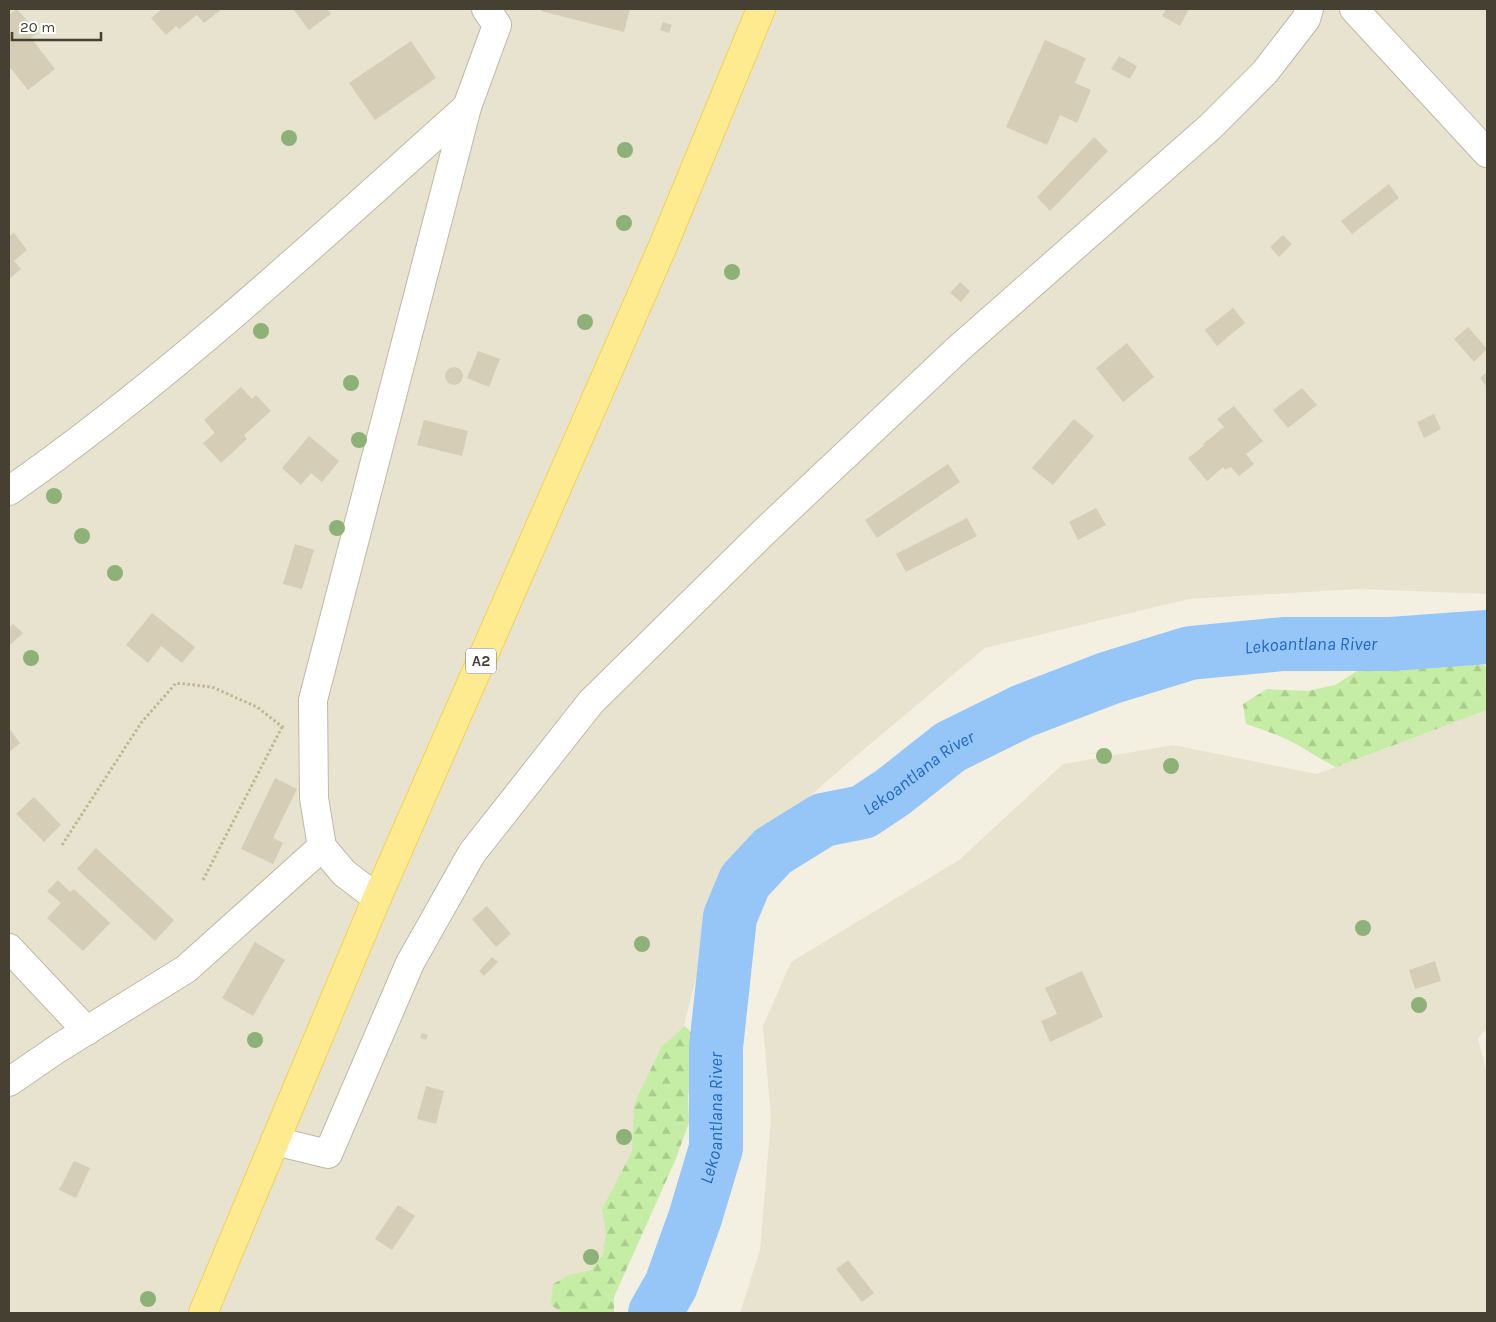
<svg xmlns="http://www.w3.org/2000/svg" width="1496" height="1322" font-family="Karla,sans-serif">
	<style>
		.residential { fill: #e8e3cf }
		.forest { fill: url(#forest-firs) }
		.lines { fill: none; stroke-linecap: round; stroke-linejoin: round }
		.river { stroke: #96c5f8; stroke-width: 54 }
		.building { fill: #d5cdb6 }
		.minor-casing { stroke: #bfb9a4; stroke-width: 30 }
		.tertiary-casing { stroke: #bfb9a4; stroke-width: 30 }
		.primary-casing { stroke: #f1d252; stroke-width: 30 }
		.path { stroke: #c3b793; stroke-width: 3; stroke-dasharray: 2.5 2.5; stroke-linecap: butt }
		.minor { stroke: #fff; stroke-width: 28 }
		.tertiary { stroke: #fff; stroke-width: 28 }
		.primary { stroke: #ffeb8f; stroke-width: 28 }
		.tree { fill: #8db177 }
		.labels { text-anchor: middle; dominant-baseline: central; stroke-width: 4.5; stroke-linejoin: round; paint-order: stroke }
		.shield { fill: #fff; stroke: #7d7970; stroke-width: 1 }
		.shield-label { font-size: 15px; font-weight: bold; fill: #454032 }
		.water-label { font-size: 18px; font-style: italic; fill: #2069bc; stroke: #fff }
	</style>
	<defs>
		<pattern id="forest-firs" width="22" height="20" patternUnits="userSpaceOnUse" patternTransform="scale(1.25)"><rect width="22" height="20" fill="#c5eda5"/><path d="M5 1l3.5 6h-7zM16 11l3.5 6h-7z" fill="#abcc8e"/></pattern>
	</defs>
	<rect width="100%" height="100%" fill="#f3f0e2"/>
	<g class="residential">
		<polygon points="9,9 1487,9 1487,594 1358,589 1189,599 985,648 850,761 761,839 708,931 686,1017 673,1095 589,1313 9,1313"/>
		<polygon points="1487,710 1487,1029 1478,1038 1487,1074 1487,1313 740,1313 760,1250 771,1118 763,1026 791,962 959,860 1063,764 1173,745 1317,774"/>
	</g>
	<g class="forest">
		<path d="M1406,653L1442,658L1487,666V710L1336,767C1321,760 1309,751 1294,743C1279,735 1263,730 1246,724L1243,704L1267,689L1308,691L1335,685L1365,666Z"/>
		<polygon points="685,1026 700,1041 688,1096 689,1123 675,1161 614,1297 614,1313 563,1313 551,1305 553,1284 569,1275 591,1270 603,1255 606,1233 602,1209 632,1152 634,1104 662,1046"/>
	</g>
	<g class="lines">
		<path class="river" id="s1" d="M655,1313L671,1285L695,1218L716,1148V1047L730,917L745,881L773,851L823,820L863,812L893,792L950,747L1023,711L1109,678L1190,653L1283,644H1391L1487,637"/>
	</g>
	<g class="building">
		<polygon points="17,9 38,33 31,38 55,69 28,90 9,66 9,34 11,32 9,30 9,15"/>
		<polygon points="162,9 222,9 204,23 197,15 179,29 176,26 166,35 151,18"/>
		<polygon points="293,9 327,9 331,14 309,30"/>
		<polygon points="541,9 630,9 624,32 541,11"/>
		<polygon points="1166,9 1189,9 1180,26 1162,16"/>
		<polygon points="663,22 672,25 669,33 660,30"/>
		<polygon points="1045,40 1086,58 1075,83 1091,90 1077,123 1060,115 1047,145 1006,127"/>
		<polygon points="411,41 436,78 375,120 349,83"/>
		<polygon points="1119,56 1137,66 1130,79 1111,69"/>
		<polygon points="1094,137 1108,151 1050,211 1037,197"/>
		<polygon points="1389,184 1399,198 1352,234 1341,221"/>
		<polygon points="14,233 27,250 14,261 21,269 9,279 9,237"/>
		<polygon points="1283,235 1292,244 1279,257 1270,247"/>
		<polygon points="960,282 970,291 961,302 950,293"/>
		<polygon points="1233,308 1245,323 1217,346 1205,330"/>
		<polygon points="1468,327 1487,349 1474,362 1454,339"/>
		<polygon points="1127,343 1154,377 1123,402 1096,368"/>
		<polygon points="478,351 500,359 489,387 467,378"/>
		<circle cx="454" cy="376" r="9"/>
		<polygon points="1487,372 1487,387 1480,378"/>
		<polygon points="241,387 252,399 256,395 271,411 244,435 247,439 221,463 203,443 215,433 204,420"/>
		<polygon points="1302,388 1317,405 1288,428 1273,410"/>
		<polygon points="1234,406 1263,441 1246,454 1254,464 1239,476 1231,467 1225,470 1223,467 1207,481 1188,458 1205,445 1203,444 1224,427 1217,419"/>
		<polygon points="1434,414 1441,429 1424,438 1417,422"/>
		<polygon points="1074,419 1094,436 1053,485 1032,468"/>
		<polygon points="424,420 468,431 462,456 417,445"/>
		<polygon points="309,436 339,461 322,482 311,473 301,485 282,468"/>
		<polygon points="948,464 960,482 877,538 865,520"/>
		<polygon points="1096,508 1106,525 1078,540 1069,522"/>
		<polygon points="967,518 977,536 906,572 896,554"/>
		<polygon points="295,544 314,550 302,589 283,584"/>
		<polygon points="152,613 195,647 182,663 161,646 148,663 126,645"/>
		<polygon points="13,624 23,633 9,646 9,628"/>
		<polygon points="9,728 20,743 9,752"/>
		<polygon points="275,778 297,789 273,838 283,843 273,864 241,849"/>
		<polygon points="34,797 61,825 44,842 16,814"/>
		<polygon points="96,848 174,920 155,941 77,869"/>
		<polygon points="58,880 70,892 74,889 110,923 83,951 47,918 61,903 47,891"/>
		<polygon points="487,906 511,934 496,947 472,919"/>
		<polygon points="255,942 285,960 253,1016 222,998"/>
		<polygon points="492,957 498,962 484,976 479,971"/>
		<polygon points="1435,961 1441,981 1415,989 1409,970"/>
		<polygon points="1082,971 1103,1017 1050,1042 1041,1021 1057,1014 1045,988"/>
		<polygon points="422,1033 428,1035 426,1040 420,1038"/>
		<polygon points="426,1086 444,1091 436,1124 417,1119"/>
		<polygon points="74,1161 90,1168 76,1198 59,1190"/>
		<polygon points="398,1205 415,1216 392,1250 375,1239"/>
		<polygon points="848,1260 874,1293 862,1302 836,1269"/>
	</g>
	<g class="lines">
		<defs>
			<g id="minor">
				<polyline points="1354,9 1487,153"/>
				<path d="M9,491C172,377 318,240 467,107"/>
				<polyline points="377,898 344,873 322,847 314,798 313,700 467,107 497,25 486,9"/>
				<polyline points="9,948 87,1031"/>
				<polyline points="9,1082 57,1049 186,969 322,847"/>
			</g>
			<polyline id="tertiary" points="275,1141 328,1154 410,963 472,853 591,702 766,530 958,349 1210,127 1265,72 1306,19 1309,9"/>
			<polyline id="primary" points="203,1313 377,898 663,246 761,9"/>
		</defs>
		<use href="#minor" class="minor-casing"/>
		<use href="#tertiary" class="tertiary-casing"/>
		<use href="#primary" class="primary-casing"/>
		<g class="path">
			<polyline points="62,845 141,723 176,683 212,687 257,707 284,728"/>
			<polyline points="203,880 282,727"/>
		</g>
		<use href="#minor" class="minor"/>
		<use href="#tertiary" class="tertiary"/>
		<use href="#primary" class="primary"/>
	</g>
	<g class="tree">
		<circle cx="289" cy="138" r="8"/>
		<circle cx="625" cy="150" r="8"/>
		<circle cx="624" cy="223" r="8"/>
		<circle cx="732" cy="272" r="8"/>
		<circle cx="585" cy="322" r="8"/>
		<circle cx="261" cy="331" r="8"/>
		<circle cx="351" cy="383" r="8"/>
		<circle cx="359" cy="440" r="8"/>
		<circle cx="54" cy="496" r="8"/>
		<circle cx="337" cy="528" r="8"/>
		<circle cx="82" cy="536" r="8"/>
		<circle cx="115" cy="573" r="8"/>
		<circle cx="31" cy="658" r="8"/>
		<circle cx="1104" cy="756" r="8"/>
		<circle cx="1171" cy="766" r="8"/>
		<circle cx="1363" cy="928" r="8"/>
		<circle cx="642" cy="944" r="8"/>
		<circle cx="1419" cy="1005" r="8"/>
		<circle cx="255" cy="1040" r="8"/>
		<circle cx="624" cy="1137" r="8"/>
		<circle cx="591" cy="1257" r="8"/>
		<circle cx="148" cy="1299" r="8"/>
	</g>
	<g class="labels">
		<rect class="shield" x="466" y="648.5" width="30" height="25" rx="4"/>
		<g class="shield-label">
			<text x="481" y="661">A2</text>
		</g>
		<g class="water-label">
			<text stroke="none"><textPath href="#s1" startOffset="1076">Lekoantlana River</textPath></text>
			<text stroke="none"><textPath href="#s1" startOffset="656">Lekoantlana River</textPath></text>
			<text stroke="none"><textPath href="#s1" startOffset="206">Lekoantlana River</textPath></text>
		</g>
	</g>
	<rect width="1496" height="1322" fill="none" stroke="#454032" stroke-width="20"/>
	<path d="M12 32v8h89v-8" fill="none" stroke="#454032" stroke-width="2.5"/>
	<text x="20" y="32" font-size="15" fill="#454032" stroke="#ffffff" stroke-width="4" paint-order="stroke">20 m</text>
</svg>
